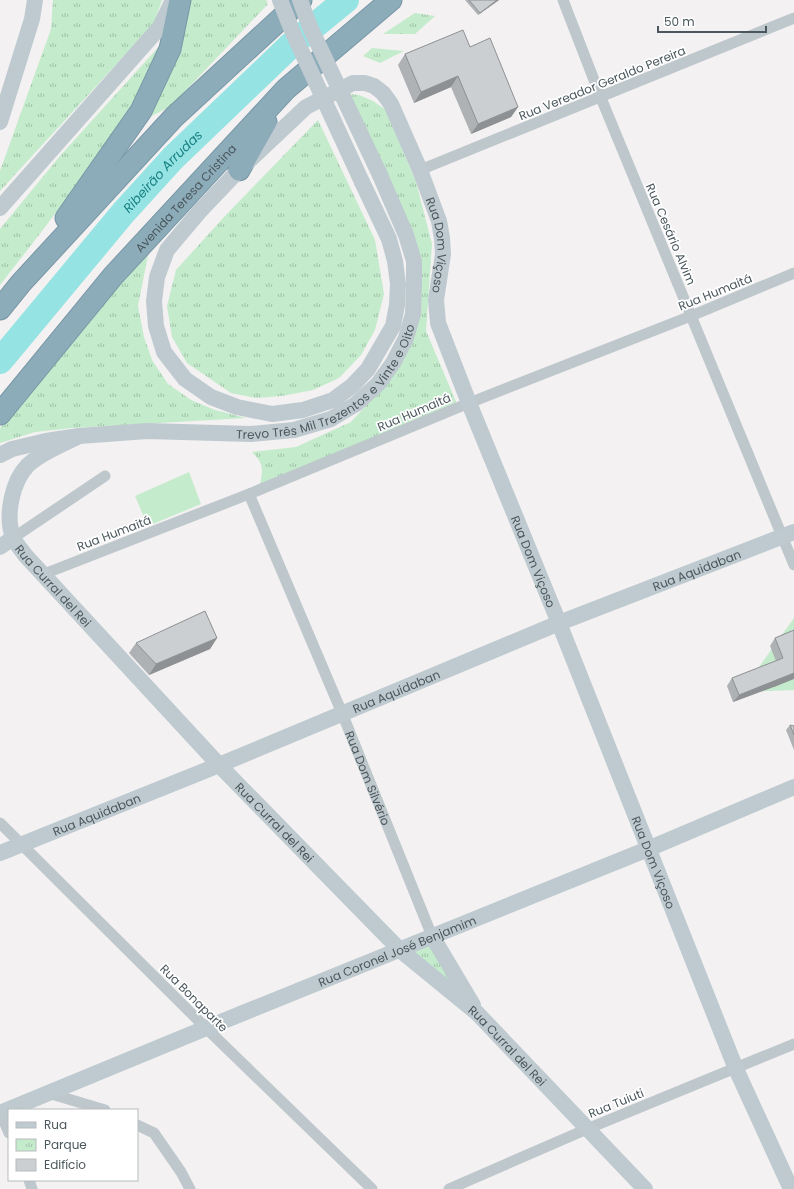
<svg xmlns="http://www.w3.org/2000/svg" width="794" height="1189" font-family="Poppins,sans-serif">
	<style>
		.grass { fill: #c4ebcb }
		.park { fill: url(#park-tufts) }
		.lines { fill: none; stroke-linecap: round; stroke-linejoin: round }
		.river { stroke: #96e3e4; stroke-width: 26 }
		.highway-casing { stroke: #7997a6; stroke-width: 23 }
		.street { stroke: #bec7cc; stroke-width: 11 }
		.secondary { stroke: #becad0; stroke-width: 16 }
		.highway { stroke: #8dacba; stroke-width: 21 }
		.secondary-bridge { stroke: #becad0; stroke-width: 16 }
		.wall { fill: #afb2b5 }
		.shaded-wall { fill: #8e9193 }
		.building { fill: #cbcfd2; stroke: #8e9193 }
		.labels { text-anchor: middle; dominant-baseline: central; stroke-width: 3.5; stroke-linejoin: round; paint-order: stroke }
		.street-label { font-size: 12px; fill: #4a575c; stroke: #fff }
		.water-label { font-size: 13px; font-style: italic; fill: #198282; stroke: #fff }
	</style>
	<defs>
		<pattern id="park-tufts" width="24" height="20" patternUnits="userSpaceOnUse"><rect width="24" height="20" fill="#c4ebcb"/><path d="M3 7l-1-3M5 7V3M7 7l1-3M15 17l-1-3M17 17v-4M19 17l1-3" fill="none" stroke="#a1c1a8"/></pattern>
	</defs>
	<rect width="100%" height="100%" fill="#f3f1f1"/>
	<polygon class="grass" points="189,472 201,504 148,526 135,496"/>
	<g class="park">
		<polygon points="53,0 162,0 154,23 0,191 0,171 51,29"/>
		<polygon points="188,0 266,0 268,4 171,106 148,118 178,59"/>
		<polygon points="415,13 435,16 415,34 383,34"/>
		<polygon points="163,42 134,108 39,235 0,285 0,229 60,156"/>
		<polygon points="372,48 404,51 380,63 363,56"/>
		<path d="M349,94L359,95L373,101L386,110L416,182L432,244L426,331L457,404L260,485C263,469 264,464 252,452L296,447L351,422L385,385L410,330L414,275Z"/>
		<polygon points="318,120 375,240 384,294 375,330 361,355 339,378 313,390 282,396 256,398 231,393 187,363 172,337 167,306 176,270 224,217"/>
		<path d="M149,250L138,306L144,337L152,360L168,384L191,400L215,410L246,418L72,428L35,432L0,443V428C31,395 57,358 85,324C106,299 130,276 149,250Z"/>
		<polygon points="794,618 794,690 741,692"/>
		<polygon points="430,945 457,988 412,953"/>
	</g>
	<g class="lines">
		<path class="river" id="s1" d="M0,361L123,213L173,158L291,45L346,0"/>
		<defs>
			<g id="highway">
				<polyline points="239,170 266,122"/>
				<polyline points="66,218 141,111 170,49 180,0"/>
				<polyline points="0,309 21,283 174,117 301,0"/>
				<path id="s8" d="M0,414L113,276L286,89L391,0"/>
			</g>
		</defs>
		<use href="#highway" class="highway-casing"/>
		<g class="street">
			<polyline points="563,0 601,98 794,565"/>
			<polyline points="420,170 794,18"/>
			<path id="s2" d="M249,494L342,713L432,936"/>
			<polyline points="13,538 105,476"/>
			<polyline points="44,574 249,494 469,403 691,316 794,273"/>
			<polyline points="0,823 206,1028 372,1189"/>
			<polyline points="48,1093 105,1110"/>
			<polyline points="0,1112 9,1133"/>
			<polyline points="137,1125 154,1133 181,1172 190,1189"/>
			<polyline points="29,1180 32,1189"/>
			<polyline points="449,1189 587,1129 794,1044"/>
		</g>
		<g class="secondary">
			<polyline points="0,122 32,19 35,0"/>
			<path id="s3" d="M362,182L389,239L395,261L398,284L397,305L393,326L368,369L352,386L333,400L303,410L272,414L237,407L211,397L185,379L164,352L156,326L154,301L157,277L167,250L199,212L239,170L306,107L353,83H365L374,86L383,93L391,104L420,170L439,221L442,238L443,254L436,300L438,323L469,403L559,623L736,1069L791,1189"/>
			<polyline points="0,208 160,27 173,0"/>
			<path id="s4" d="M79,436C62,445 42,452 28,465C12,481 5,516 13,537C15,543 21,549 25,555L219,765L400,950L477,1013L645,1189"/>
			<path id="s5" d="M0,455L12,449L46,441L79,436L147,431L251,434L294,430L331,419L356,404L378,384L393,363L406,338L413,314L414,285V261L406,235L380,175"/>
			<polyline points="0,547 13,538"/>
			<path id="s6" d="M0,853L219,765L559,623L794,532"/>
			<polyline points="432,936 473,1005"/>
			<path id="s7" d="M0,1113L206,1028L648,849L794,787"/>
		</g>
		<use href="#highway" class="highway"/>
		<g class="secondary-bridge">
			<polyline points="280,0 293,33 362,182"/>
			<polyline points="300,0 310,27 380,175"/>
		</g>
	</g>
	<g class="wall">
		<polygon points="465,0 499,0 478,15"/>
		<polygon points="470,47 518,107 511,117 471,134 451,87 414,103 398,65 405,54"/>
		<polygon points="794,630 779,685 733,702 727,686 732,678 776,661 770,646 775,638"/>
		<polygon points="217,638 210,649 149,675 129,653 136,643"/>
		<polygon points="790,725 794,726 794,750 786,730"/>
	</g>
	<g class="shaded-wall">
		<polygon points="497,0 499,0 478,15 480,13"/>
		<polygon points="458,76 451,87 414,103 421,92"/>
		<polygon points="518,107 511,117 471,134 478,124"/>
		<polygon points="217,638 210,649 149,675 156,664"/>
		<polygon points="794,673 794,679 779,685 733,702 739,695"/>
	</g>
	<g class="building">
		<polygon points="469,0 497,0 480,13"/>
		<polygon points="463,30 470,47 490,38 518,107 478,124 458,76 421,92 405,54"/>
		<polygon points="205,611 217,638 156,664 136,643"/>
		<polygon points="794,630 794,673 739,695 732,678 783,658 775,638"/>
		<polygon points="790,725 794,726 794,735"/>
	</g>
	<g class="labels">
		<g class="street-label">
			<text transform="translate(602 83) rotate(-22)">Rua Vereador Geraldo Pereira</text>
			<text stroke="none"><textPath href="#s8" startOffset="285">Avenida Teresa Cristina</textPath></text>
			<text transform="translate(671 234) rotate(67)">Rua Cesário Alvim</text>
			<text stroke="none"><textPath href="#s3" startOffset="995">Rua Dom Viçoso</textPath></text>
			<text transform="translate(715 292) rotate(-22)">Rua Humaitá</text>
			<text stroke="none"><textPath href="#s5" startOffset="351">Trevo Três Mil Trezentos e Vinte e Oito</textPath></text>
			<text transform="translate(414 412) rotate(-23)">Rua Humaitá</text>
			<text transform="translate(114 533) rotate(-21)">Rua Humaitá</text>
			<text stroke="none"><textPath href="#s3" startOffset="1331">Rua Dom Viçoso</textPath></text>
			<text stroke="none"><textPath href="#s6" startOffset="752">Rua Aquidaban</textPath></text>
			<text stroke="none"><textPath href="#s4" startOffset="199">Rua Curral del Rei</textPath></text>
			<text stroke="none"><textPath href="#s6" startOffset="428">Rua Aquidaban</textPath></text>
			<text stroke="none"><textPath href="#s2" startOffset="308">Rua Dom Silvério</textPath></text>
			<text stroke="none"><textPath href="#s6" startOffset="104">Rua Aquidaban</textPath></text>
			<text stroke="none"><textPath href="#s4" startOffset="523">Rua Curral del Rei</textPath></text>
			<text stroke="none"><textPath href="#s3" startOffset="1655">Rua Dom Viçoso</textPath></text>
			<text stroke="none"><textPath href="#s7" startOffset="429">Rua Coronel José Benjamim</textPath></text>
			<text transform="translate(194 998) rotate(45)">Rua Bonaparte</text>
			<text stroke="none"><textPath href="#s4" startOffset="846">Rua Curral del Rei</textPath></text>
			<text transform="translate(616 1103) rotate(-22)">Rua Tuiuti</text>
		</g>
		<g class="water-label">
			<text stroke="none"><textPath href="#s1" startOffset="250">Ribeirão Arrudas</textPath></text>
		</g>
	</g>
	<rect x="8" y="1109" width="130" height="72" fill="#ffffff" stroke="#b7bcbe"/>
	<rect x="16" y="1122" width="20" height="6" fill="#becad0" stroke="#b7bcbe"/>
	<text x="44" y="1129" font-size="12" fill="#4a575c">Rua</text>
	<rect x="16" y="1139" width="20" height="12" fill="url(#park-tufts)" stroke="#b7bcbe"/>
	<text x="44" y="1149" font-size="12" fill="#4a575c">Parque</text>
	<rect x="16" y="1159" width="20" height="12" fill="#cbcfd2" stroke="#b7bcbe"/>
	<text x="44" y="1169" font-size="12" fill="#4a575c">Edifício</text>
	<path d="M658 26v6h108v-6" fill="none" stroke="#4a575c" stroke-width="2"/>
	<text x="664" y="26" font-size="12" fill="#4a575c" stroke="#ffffff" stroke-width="3" paint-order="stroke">50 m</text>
</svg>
